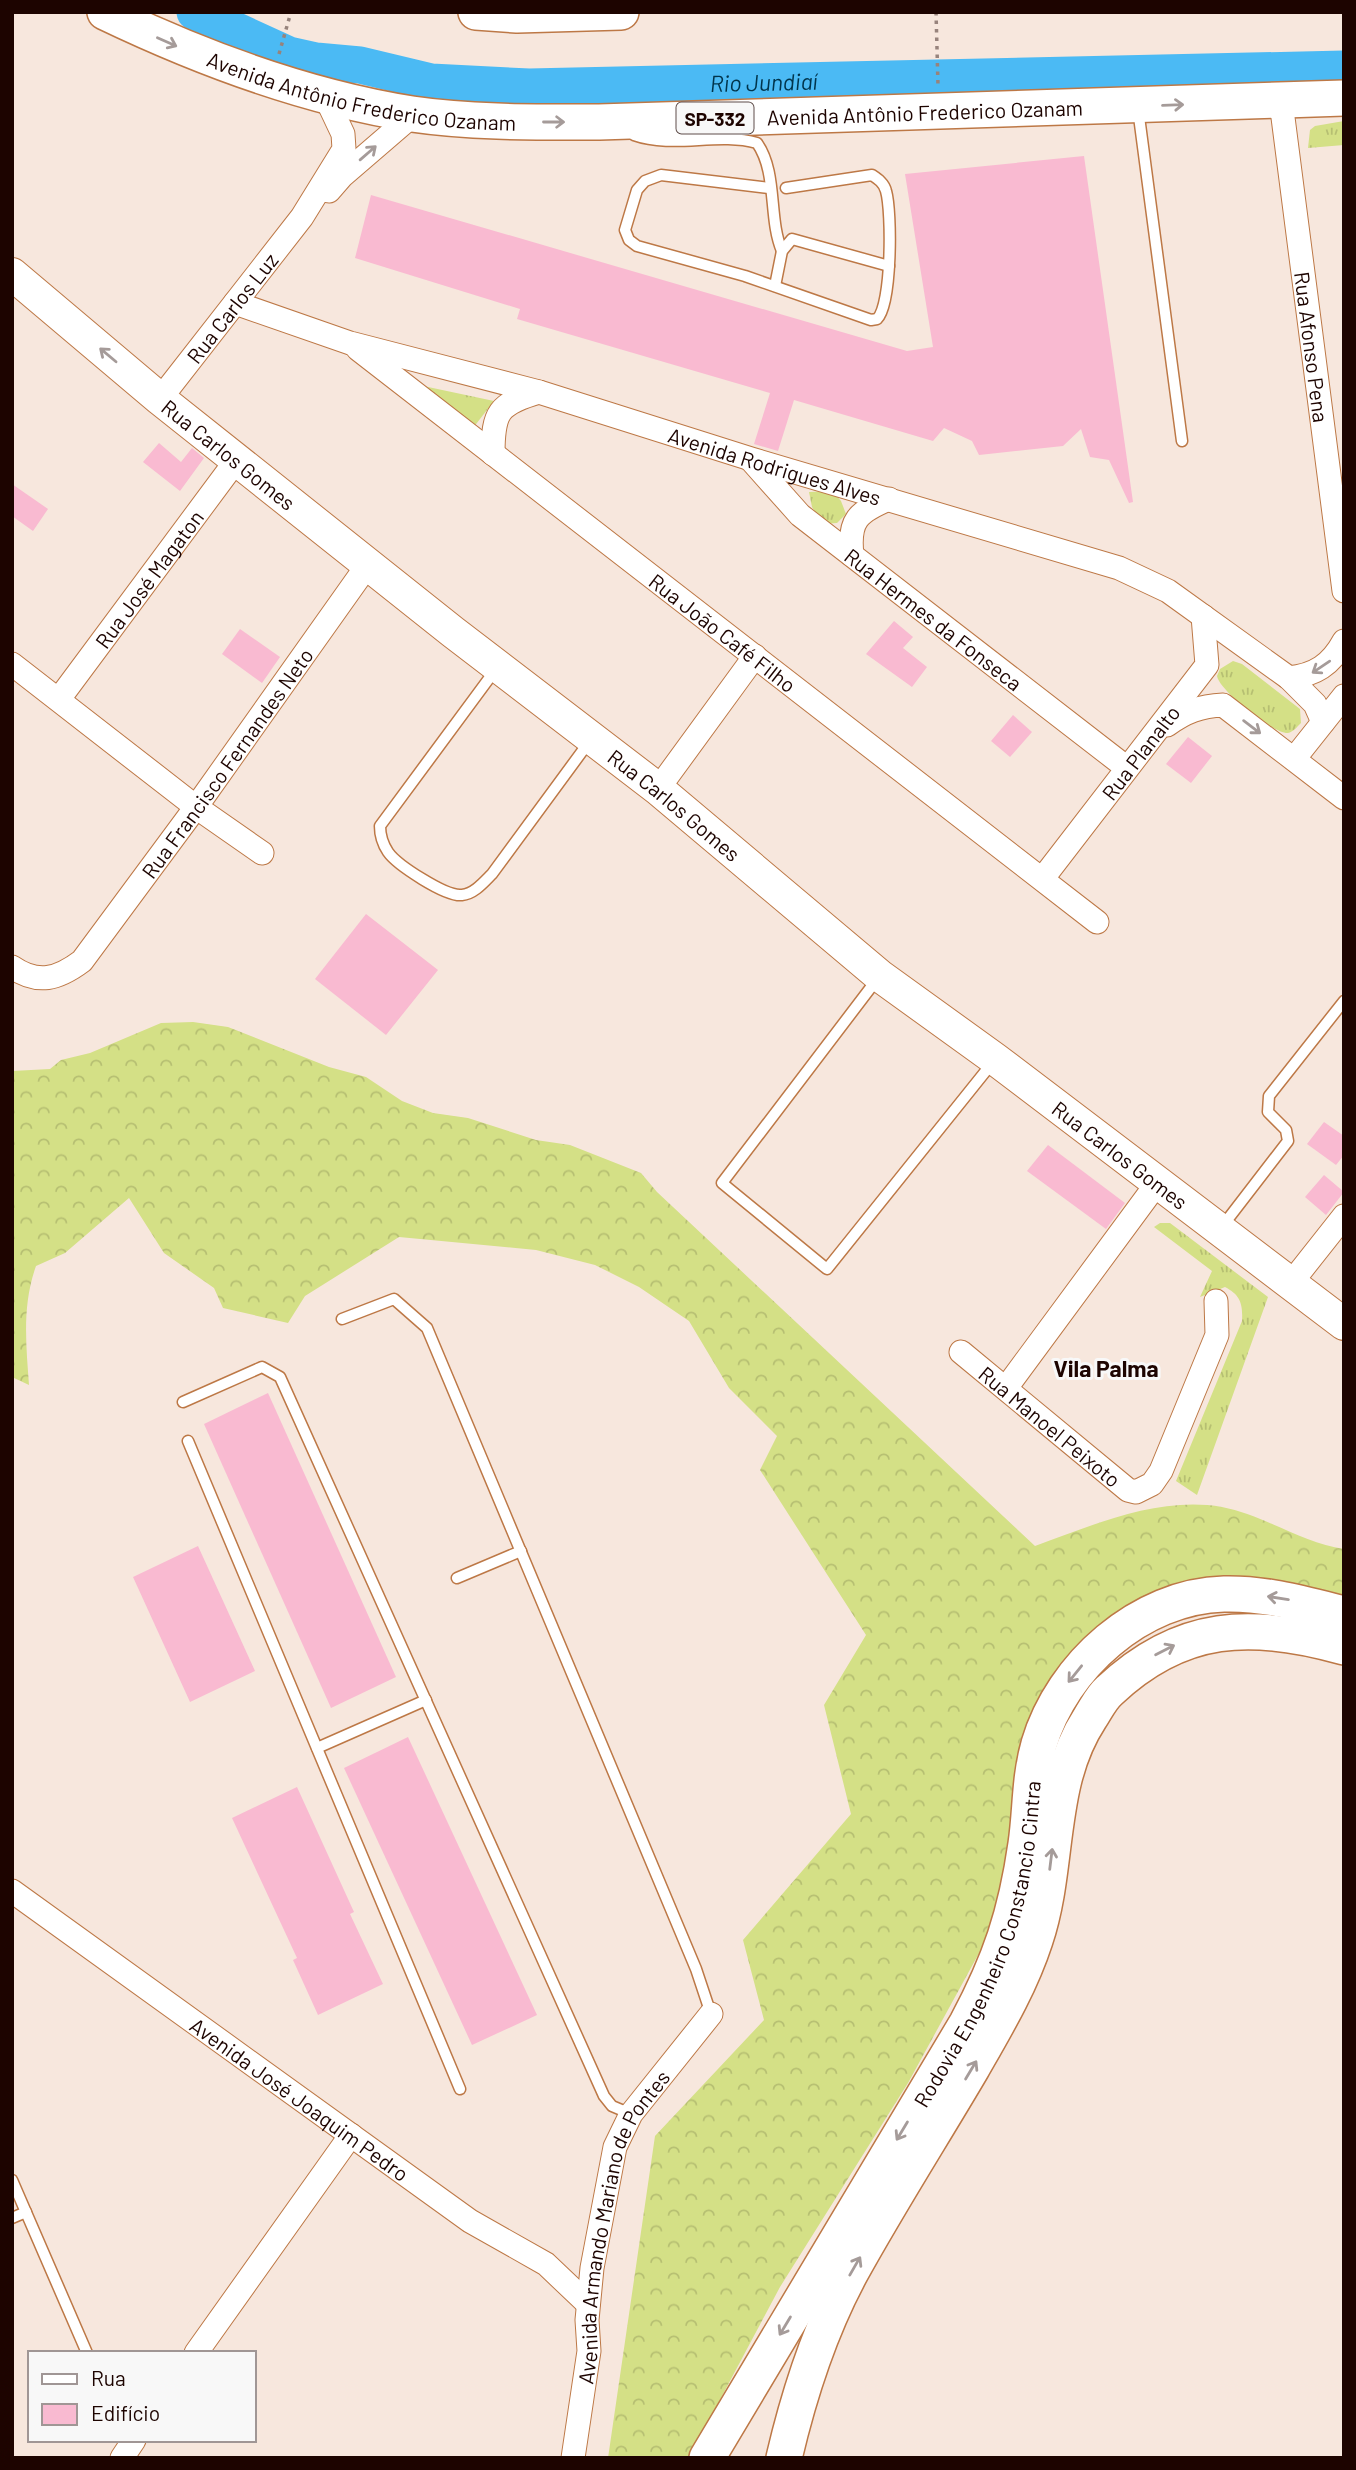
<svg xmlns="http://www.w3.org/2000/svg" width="1356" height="2470" font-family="Barlow,sans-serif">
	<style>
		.grass { fill: url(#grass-tufts) }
		.forest { fill: url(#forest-crowns) }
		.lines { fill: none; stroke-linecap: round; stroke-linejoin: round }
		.river { stroke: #4bbaf4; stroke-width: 37 }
		.building { fill: #f9bad1 }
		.service-casing { stroke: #bd7846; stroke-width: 13 }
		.minor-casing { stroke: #bd7846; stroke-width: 25 }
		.secondary-casing { stroke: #bd7846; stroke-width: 34 }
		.primary-casing { stroke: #bd7846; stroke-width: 38 }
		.path { stroke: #97837c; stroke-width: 3.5; stroke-dasharray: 3.5 5; stroke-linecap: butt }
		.service { stroke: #fff; stroke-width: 10 }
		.minor { stroke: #fff; stroke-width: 23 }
		.secondary { stroke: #fff; stroke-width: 32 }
		.primary { stroke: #fff; stroke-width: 35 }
		.oneway { stroke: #a59b99 }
		.labels { text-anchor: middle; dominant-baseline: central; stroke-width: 6; stroke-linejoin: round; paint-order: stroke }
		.shield { fill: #f8f8f8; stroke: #5f4d4a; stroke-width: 2 }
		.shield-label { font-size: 19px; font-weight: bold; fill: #1d0400 }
		.street-label { font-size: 21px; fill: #1d0400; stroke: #f8f8f8 }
		.water-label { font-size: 23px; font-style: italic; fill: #01344b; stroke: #f8f8f8 }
		.neighbourhood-label { font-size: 23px; font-weight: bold; fill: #1d0400; stroke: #f8f8f8 }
	</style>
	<defs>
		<pattern id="grass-tufts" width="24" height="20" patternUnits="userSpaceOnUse" patternTransform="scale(1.75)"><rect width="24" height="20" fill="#d4e086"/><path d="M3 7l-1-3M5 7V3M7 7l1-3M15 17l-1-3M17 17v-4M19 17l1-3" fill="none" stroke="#b6bf72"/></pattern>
		<pattern id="forest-crowns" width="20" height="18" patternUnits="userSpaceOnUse" patternTransform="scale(1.75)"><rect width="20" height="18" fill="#d4e086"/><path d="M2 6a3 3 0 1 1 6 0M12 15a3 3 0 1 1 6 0" fill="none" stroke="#b6bf72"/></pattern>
	</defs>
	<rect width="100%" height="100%" fill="#f7e7dd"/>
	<g class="grass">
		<polygon points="1344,121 1344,145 1308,148 1310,130 1315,126"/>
		<polygon points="414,384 494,401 473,428"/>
		<polygon points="833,491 841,501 846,514 837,523 822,524 812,507 809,492"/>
		<path d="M1233,661L1242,664L1300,709L1301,723C1297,727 1293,732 1288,733C1273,734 1219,690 1217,676L1220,669Z"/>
		<path d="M1160,1223H1170L1268,1297L1197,1495L1176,1481L1242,1321C1243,1303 1240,1295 1225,1287L1200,1297L1212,1271L1154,1227Z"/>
	</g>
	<path class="forest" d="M193,1022L228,1027L329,1067L366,1077L402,1101L433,1113L468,1118L536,1140L570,1145L641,1173L657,1192L1035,1546C1093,1525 1158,1496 1222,1507C1264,1515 1302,1543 1344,1549V1602L1236,1578L1090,1640L1044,1687L1026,1732L1008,1880L990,1933L908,2083L780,2287L689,2458H608L655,2136L764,2020L743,1940L851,1814L824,1705L866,1635L760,1470L777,1436L729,1388L689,1321L639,1287L595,1265L536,1250L399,1237L305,1296L288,1323L223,1308L214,1288L164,1253L129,1198L65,1253L36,1266C22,1305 26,1344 29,1385L12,1377V1071L50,1069L61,1060L90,1053L161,1023Z"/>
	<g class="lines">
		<path class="river" id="s1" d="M195,12L289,55L316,61L360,65L431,82L529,87L1344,69"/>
	</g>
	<g class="building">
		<polygon points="1084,156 1133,502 1129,503 1109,460 1090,457 1081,429 1063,446 979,455 972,441 944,428 933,441 794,400 778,451 754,444 770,393 517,319 520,309 355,258 371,195 907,351 933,347 905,174"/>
		<polygon points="159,443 181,462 192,448 204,458 180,491 143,462"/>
		<polygon points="12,484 48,509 33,531 12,516"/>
		<polygon points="894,621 913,637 903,648 927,667 912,687 866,654"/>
		<polygon points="240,629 280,657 262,683 222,654"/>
		<polygon points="1013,715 1032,732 1010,757 991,741"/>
		<polygon points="1188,737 1212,756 1191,783 1166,764"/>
		<polygon points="366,914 438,970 386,1035 315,979"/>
		<polygon points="1324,1122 1344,1136 1344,1155 1336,1165 1307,1144"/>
		<polygon points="1048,1145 1125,1203 1106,1229 1027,1171"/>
		<polygon points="1324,1175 1344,1192 1326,1215 1305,1197"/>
		<polygon points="268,1393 396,1677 331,1708 204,1424"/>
		<polygon points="198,1546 255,1671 190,1702 133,1577"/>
		<polygon points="408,1737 537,2015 472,2045 344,1768"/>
		<polygon points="297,1787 354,1912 350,1914 383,1984 318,2015 293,1960 297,1958 232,1818"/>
	</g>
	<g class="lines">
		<defs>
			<g id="service">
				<polyline points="1138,109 1182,441"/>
				<path d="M634,135C674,149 717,132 757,143C778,173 768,218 782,251"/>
				<path d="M769,188L661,175L645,181L637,190L625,230L629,240L637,246L745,276L871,320L877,319C892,305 892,212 886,191C884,183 878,179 872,175L786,188"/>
				<polyline points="775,286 782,251 792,239 889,266"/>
				<path d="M496,669L380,826C380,836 382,843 388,852C397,865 446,897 462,895C474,894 484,882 492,874L589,742"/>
				<polyline points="878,978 722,1183 827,1269 993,1062"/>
				<polyline points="1221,1228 1288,1141 1286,1130 1268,1112 1269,1096 1344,1001"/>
				<polyline points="342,1319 394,1299 427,1328 696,1969 711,2014"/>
				<polyline points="183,1402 262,1367 280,1377 604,2096 612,2106 631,2114"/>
				<polyline points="188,1441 460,2089"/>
				<polyline points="457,1578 521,1551"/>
				<polyline points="317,1748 426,1700"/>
				<polyline points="12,2180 87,2353"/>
				<polyline points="12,2218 26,2212"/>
			</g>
			<g id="minor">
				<path id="s2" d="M1281,102L1344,591"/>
				<polyline points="329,191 342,176 414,114"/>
				<path id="s3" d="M235,303L350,343L539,392L751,459L1119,568L1168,591L1289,678L1315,704L1323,722"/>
				<path id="s4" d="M358,349L1097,922"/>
				<path id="s5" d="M160,399L302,217L344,149L343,134L326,98"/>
				<path d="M493,454C493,412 498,404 539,392"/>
				<path id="s6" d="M751,460L800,515L1127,768"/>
				<path d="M852,555C848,520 858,512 889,499"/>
				<polyline points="12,664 196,807 262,853"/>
				<path d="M1289,678C1315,675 1331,665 1344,641"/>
				<path id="s7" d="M59,699L238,458"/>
				<path d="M1167,725C1185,712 1200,706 1223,705L1344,798"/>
				<polyline points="1294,759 1344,696"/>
				<polyline points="658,789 755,656"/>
				<path id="s8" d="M1043,878L1207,665L1203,616"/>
				<path id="s9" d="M12,967C38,985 58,979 82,961L196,807L369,563"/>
				<polyline points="1291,1283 1344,1216"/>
				<path id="s10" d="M961,1352L1128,1490L1136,1492L1152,1484L1161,1471L1217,1335L1216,1301"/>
				<polyline points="1006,1388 1158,1182"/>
				<path id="s11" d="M12,1891L470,2221L546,2264L588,2304"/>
				<polyline points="196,2353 351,2135"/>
				<polyline points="122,2458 134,2440"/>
				<path id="s12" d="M573,2458L589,2351L587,2320L592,2268L615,2147L631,2114L711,2014"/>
			</g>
			<g id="secondary">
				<path id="s13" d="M12,274L160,399L453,632L658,789L880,976L995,1059L1344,1324"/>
			</g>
			<g id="primary">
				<path id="s14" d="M105,12C203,59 305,97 412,114C474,123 537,122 599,122L1344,98"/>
				<polyline points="476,12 517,15 621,12"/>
				<path id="s15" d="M707,2458L967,2023C1000,1961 1016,1914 1026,1844C1031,1810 1029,1779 1039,1744C1062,1666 1140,1596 1224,1594C1266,1593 1304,1604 1344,1614"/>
				<path d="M784,2458C799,2394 820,2329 851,2272C889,2203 932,2136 972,2068C996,2026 1020,1986 1035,1940C1060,1866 1046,1785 1090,1718C1096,1709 1101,1698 1109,1691C1181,1623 1252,1621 1344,1647"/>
			</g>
		</defs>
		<use href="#service" class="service-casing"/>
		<use href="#minor" class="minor-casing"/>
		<use href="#secondary" class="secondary-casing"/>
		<use href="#primary" class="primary-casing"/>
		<g class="path">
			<polyline points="936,12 938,85"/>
			<polyline points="279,54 291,12"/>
		</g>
		<use href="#service" class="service"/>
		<use href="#minor" class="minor"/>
		<use href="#secondary" class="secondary"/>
		<use href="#primary" class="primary"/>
	</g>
	<defs><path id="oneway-shaft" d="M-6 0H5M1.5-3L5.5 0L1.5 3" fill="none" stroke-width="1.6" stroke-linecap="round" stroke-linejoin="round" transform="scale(1.75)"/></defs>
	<g class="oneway">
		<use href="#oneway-shaft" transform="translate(167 42) rotate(24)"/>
		<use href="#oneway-shaft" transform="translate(1173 105) rotate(-2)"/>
		<use href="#oneway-shaft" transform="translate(554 122)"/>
		<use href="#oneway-shaft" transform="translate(368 153) rotate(-41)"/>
		<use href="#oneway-shaft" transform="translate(108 355) rotate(-140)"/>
		<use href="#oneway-shaft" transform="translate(1321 667) rotate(146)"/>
		<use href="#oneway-shaft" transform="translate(1252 727) rotate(37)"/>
		<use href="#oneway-shaft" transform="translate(1278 1598) rotate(-171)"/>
		<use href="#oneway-shaft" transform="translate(1165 1650) rotate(-27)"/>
		<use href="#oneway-shaft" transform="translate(1075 1674) rotate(129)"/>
		<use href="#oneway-shaft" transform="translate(1051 1859) rotate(-83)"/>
		<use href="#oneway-shaft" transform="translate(971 2070) rotate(-59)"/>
		<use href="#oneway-shaft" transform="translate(902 2131) rotate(121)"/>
		<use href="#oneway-shaft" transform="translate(855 2266) rotate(-60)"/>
		<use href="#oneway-shaft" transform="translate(785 2326) rotate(121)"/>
	</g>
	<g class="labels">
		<rect class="shield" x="676.5" y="102.5" width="77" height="31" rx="5"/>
		<g class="shield-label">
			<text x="715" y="118">SP-332</text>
		</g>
		<g class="street-label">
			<text stroke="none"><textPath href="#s14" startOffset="271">Avenida Antônio Frederico Ozanam</textPath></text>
			<text stroke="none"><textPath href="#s14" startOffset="838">Avenida Antônio Frederico Ozanam</textPath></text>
			<text stroke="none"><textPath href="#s5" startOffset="116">Rua Carlos Luz</textPath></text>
			<text stroke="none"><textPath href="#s2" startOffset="247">Rua Afonso Pena</textPath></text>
			<text stroke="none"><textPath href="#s13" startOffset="282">Rua Carlos Gomes</textPath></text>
			<text stroke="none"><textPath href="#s3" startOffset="564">Avenida Rodrigues Alves</textPath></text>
			<text stroke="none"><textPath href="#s7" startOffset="150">Rua José Magaton</textPath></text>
			<text stroke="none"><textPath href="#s6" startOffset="243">Rua Hermes da Fonseca</textPath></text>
			<text stroke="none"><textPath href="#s4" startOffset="462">Rua João Café Filho</textPath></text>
			<text stroke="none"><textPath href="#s8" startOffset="159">Rua Planalto</textPath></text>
			<text stroke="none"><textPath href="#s9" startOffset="322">Rua Francisco Fernandes Neto</textPath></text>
			<text stroke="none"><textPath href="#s13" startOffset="849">Rua Carlos Gomes</textPath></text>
			<text stroke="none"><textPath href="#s13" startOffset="1416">Rua Carlos Gomes</textPath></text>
			<text stroke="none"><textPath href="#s10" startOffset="116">Rua Manoel Peixoto</textPath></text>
			<text stroke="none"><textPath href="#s15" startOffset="586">Rodovia Engenheiro Constancio Cintra</textPath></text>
			<text stroke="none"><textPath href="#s11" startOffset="355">Avenida José Joaquim Pedro</textPath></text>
			<text stroke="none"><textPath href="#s12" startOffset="240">Avenida Armando Mariano de Pontes</textPath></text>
		</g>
		<g class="water-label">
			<text stroke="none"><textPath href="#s1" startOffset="581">Rio Jundiaí</textPath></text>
		</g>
		<g class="neighbourhood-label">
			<text x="1106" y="1368">Vila Palma</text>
		</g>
	</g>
	<rect width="1356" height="2470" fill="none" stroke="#1d0400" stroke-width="28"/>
	<rect x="28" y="2351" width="228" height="91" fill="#f8f8f8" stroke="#a09695" stroke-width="2"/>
	<rect x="42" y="2374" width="35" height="10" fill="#ffffff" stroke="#a09695" stroke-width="2"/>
	<text x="91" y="2386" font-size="21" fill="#1d0400">Rua</text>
	<rect x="42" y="2404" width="35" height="21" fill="#f9bad1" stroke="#a09695" stroke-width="2"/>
	<text x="91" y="2421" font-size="21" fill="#1d0400">Edifício</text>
</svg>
